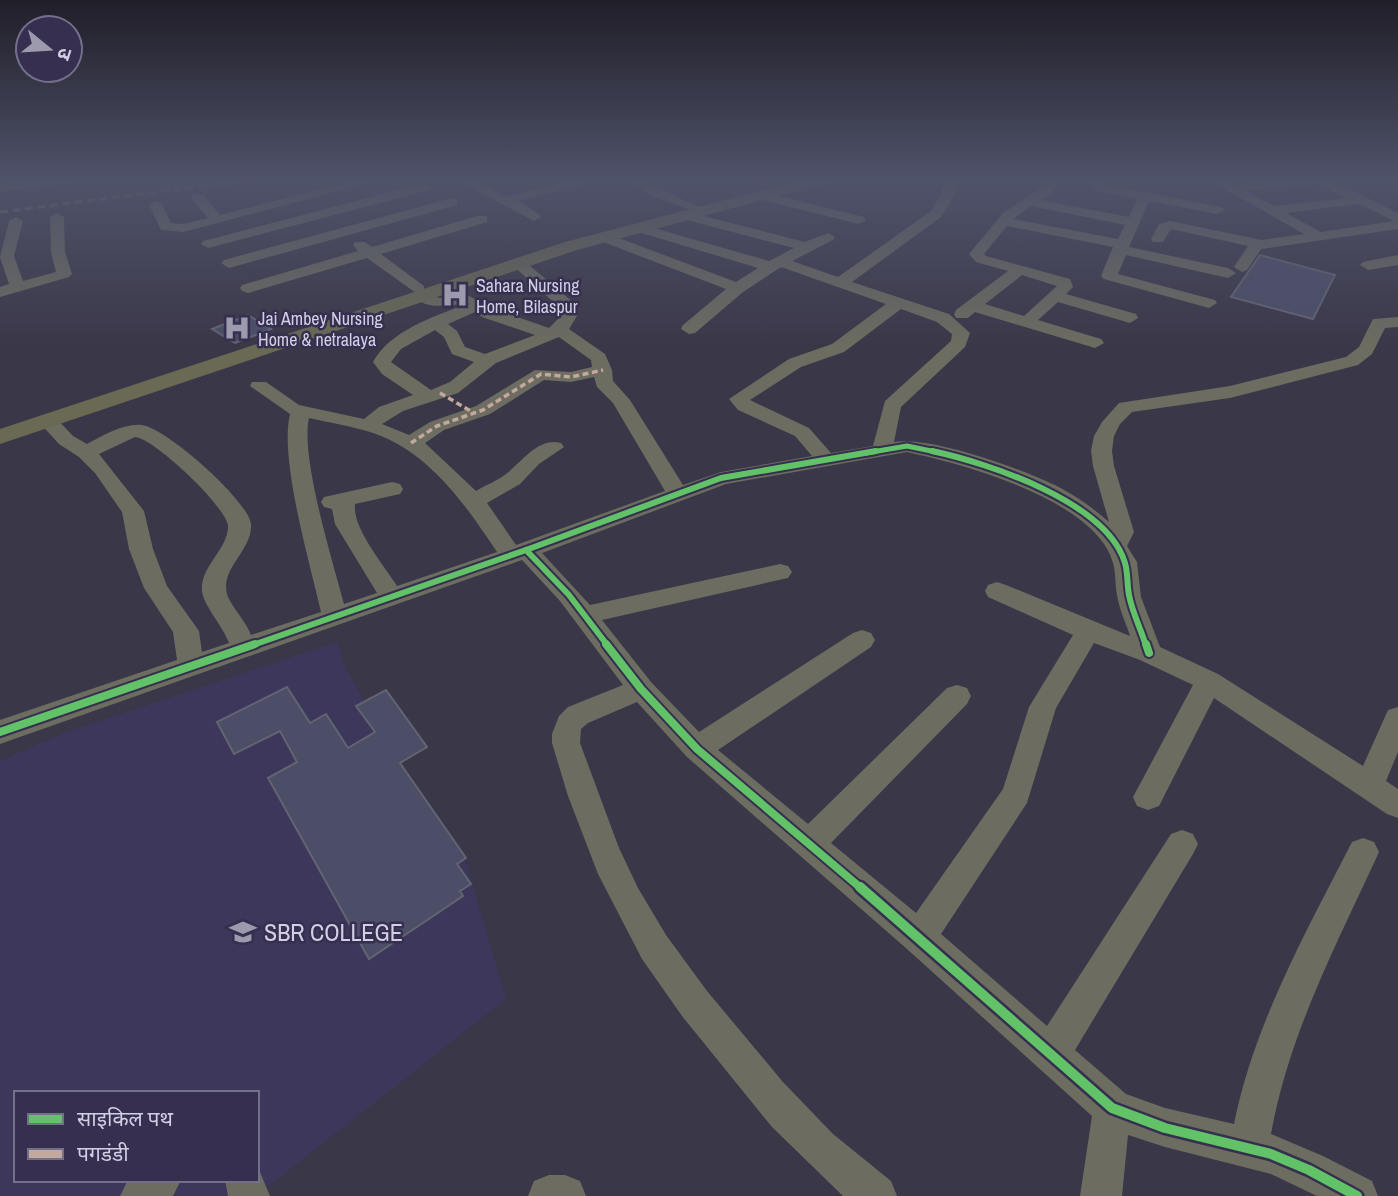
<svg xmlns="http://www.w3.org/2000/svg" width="1398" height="1196" font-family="'Archivo Narrow','Noto Sans Devanagari',sans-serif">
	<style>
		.built { fill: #3e375c; fill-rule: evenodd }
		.building { fill: #4c4e68; stroke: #636472; stroke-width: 2 }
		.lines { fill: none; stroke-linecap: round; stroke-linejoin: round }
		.minor { fill: #6c6c60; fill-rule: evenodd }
		.major { fill: #6a6a54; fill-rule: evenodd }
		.rail { stroke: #6e6d65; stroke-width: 3.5; stroke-dasharray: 8 4.5; stroke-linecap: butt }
		.quiet { stroke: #c3a89e; stroke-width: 3.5; stroke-dasharray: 6 3.5; stroke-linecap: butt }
		.cycleway-far3-casing { stroke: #362f50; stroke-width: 9 }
		.cycleway-far2-casing { stroke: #362f50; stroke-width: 10 }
		.cycleway-far1-casing { stroke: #362f50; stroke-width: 12 }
		.cycleway-casing { stroke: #362f50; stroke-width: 15 }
		.cycleway-far3 { stroke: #61c268; stroke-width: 5 }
		.cycleway-far2 { stroke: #61c268; stroke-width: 6 }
		.cycleway-far1 { stroke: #61c268; stroke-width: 8 }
		.cycleway { stroke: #61c268; stroke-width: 10 }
		.labels { text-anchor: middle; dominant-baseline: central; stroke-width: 5; stroke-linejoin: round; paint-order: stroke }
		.far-poi-label { font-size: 18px; fill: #d2cfe4; stroke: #362f50; text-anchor: start }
		.near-poi-label { font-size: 24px; fill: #d2cfe4; stroke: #362f50; text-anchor: start }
	</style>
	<rect width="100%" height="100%" fill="#3a3748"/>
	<path class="built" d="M337,642L348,673L410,778L467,865L506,999L256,1196H0V761L69,731ZM16,1093H257V1180H16Z"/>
	<g class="building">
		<polygon points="1260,255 1335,275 1313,319 1231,297"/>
		<polygon points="248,315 271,329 235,343 212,329"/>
		<polygon points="287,687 310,723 326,714 348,748 375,732 356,706 386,690 427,747 400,763 466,858 457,864 471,884 460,891 463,896 369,959 268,778 297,762 280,731 234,754 217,722"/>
	</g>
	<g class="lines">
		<g class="minor">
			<polygon points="36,179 75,179 69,183 0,192 0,184"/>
			<polygon points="360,179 383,179 183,232 161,230 149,205 156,201 161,202 171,223 183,224 208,218 191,198 193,195 203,195 220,215"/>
			<polygon points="455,179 472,179 505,197 577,179 601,179 519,201 539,214 541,217 534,221"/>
			<polygon points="628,179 643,179 661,190 701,207 694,211 651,196"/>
			<path d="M945,179H958L954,196L941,217L852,282L949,314L970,333L965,347L901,407L894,442C930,436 1016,467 1050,483C1071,492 1092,507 1109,522L1093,466L1091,451L1094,436L1102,422L1119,403L1230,386L1346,357L1359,347L1373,319L1398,317V327L1385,328L1372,354L1358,365L1230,398L1132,412L1120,424L1114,436L1112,451L1114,466L1134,532L1127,546L1137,562L1141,597L1160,647L1218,674L1363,766L1388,710L1398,707V752L1386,781L1398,789V818L1387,814L1214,698L1159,806L1148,810L1137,806L1133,797L1193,685L1140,660L1094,643L1056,708L1027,803L941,934L1047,1026L1171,834L1182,830L1193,834L1198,844L1193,854L1075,1050L1126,1094L1165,1108L1234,1124C1254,1024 1306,932 1352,842L1363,838L1374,842L1379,852C1337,944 1289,1033 1271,1134L1323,1156L1372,1181L1378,1196H1317L1271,1174L1165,1147L1128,1135L1122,1196H1080L1092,1116L907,949L687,757L637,702L588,723L581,729L580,743L619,848L638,888L666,935L707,991L783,1082L833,1134L891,1181L897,1196H843L772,1127L682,1016L642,959L598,874L568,796L552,743V734L559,716L568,707L623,685L560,601L522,560L0,744V720L177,660L173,632L144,588L129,549L122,512L95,473L79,457L59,444L38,421L41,417H55L73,436L87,444C102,436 124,423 142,425C166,428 248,500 251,524C253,550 220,568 227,594C230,605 246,621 251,635L321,612C310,563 279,459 290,414L250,386L252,382H266L299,405L364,419L379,407L413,395L382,374L373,362C390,331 431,318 463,305C445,303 429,312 414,296L416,293L367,258L248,293L242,291L240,288L242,285L358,251L353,245L355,242H365L372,247L477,216H487V222L381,254L424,286V292L439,298L469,296L494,309L549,328L561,316L560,308L510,263L518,258L523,260L574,303L577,316L569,329L605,354L612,370L613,381L630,400L683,485L721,472L812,456L795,436L738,410L729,399L789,359L832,344L886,304L781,267L743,292L695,333L689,334L681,329L683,325L726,289L598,240L596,237L598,234H608L736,282L758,268L635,231L633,228L640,224L769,261L794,248L683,219L681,216L688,212L805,242L828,233L835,237L833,240L792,261L838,277L931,211L940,196ZM901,309L937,322L952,334L951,341L885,401L873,446L831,453L809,428L750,400L801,367L844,352ZM475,312L482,317L535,335L485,354L465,347L457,331L448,324ZM435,330L444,337L452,354L474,362L450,382L431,390L391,362L401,349ZM559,337L591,360L592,367L571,372L535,370L476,406L430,422L409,435L382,424L403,411L458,393L496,363ZM594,377L597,387L613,403L665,491L516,545L487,503L520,484L539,464L564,447L561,443C538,437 522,462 506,474C497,481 486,485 476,491L425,443L444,430L490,414L544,380L571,382ZM309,418C330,423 352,426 373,433C429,452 465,504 497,552L397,586C384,565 352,528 355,504L400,494L403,489L400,484L392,482L324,497L321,502L324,507L332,509L335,524L377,593L344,604C333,562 300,457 309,418ZM135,437C154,438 229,509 228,527C227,551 200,566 202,591C203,605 223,626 229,643L202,652L199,631L167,586L153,549L144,511L99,454ZM907,452C963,464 1096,500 1113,563C1116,573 1115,585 1117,595C1119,609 1126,623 1130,636L1006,585L997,582L988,585L985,591L988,597L1073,635L1029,707L1003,789L916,913L831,843L967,704L971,696L967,688L957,685L947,688L808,824L718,750L871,647L875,640L871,633L862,630L853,633L699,732L651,682L602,620L788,578L792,572L788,566L780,564L590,605L542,553L726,484Z"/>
			<path d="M1048,179H1061L1052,193L1041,200L1129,217L1137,199L1097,191L1092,186L1091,179H1103L1106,185L1222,207L1224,210L1217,214L1149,201L1129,247L1228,268L1236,273L1228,278L1126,255L1118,274L1215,300L1217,303L1209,308L1104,279L1101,276L1113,247L1007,226L984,254L986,256L1070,279L1073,287L1066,294L1136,314L1138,318L1130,323L1058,302L1038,320L1101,339L1104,343L1095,348L975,312L968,318H956L954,314L956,310L1008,271L976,262L969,254L1003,213L1042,187ZM1031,206L1125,225L1118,239L1013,219ZM1022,275L1057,286L1024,316L985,304Z"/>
			<path d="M1207,179H1223L1233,185L1288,179H1329L1398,213V229L1261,249L1247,270L1242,272L1234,267L1248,246L1171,229L1163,242H1153L1151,239L1159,224L1170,221L1262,240L1304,234ZM1318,184L1346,198L1274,206L1246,191ZM1359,204L1394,221L1321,232L1286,213Z"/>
			<polygon points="425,183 431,187 430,190 208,248 201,244 203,241"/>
			<polygon points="763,192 864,217 866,220 859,224 758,199 758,193"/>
			<polygon points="452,198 457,199 457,205 229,268 221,263 224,260"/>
			<polygon points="57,213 64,217 65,252 72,274 69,277 0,297 0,287 9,284 0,257 9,221 16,217 23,221 14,256 23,281 56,272 51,252 50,217"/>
			<polygon points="1398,255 1398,265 1368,270 1360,265 1363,262"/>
			<polygon points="257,1165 270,1196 228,1196 225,1180 257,1180"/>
			<polygon points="549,1175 565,1175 580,1181 586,1196 528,1196 534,1181"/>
			<polygon points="128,1180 181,1180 173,1196 120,1196"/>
		</g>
		<polygon class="major" points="805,179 832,179 830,182 577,250 0,444 0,429 565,242"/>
		<polyline class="rail" points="0,212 260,179"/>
		<g class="quiet">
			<polyline points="440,393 474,413"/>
			<polyline points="411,443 437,426 483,410 541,374 571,377 603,370"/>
		</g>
		<defs>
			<polyline id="cycleway-far3" points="866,453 907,446 941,453"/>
			<g id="cycleway-far2">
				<path d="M932,451C988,463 1107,502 1125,563C1128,573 1127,585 1129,595C1132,612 1141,629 1146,646"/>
				<polyline points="526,550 569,595 608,646"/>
				<polyline points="250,646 526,550 721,478 876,451"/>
			</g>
			<g id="cycleway-far1">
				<polyline points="606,644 641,689 697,749 862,889"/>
				<polyline points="1146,644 1149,653"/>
				<polyline points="0,732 255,644"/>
			</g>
			<polyline id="cycleway" points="860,887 1112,1108 1165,1128 1271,1154 1309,1170 1357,1196"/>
		</defs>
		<use href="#cycleway-far3" class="cycleway-far3-casing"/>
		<use href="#cycleway-far2" class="cycleway-far2-casing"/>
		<use href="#cycleway-far1" class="cycleway-far1-casing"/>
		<use href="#cycleway" class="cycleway-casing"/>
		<use href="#cycleway-far3" class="cycleway-far3"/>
		<use href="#cycleway-far2" class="cycleway-far2"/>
		<use href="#cycleway-far1" class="cycleway-far1"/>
		<use href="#cycleway" class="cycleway"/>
	</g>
	<linearGradient id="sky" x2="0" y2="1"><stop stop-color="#201e28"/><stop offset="0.52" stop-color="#4f536a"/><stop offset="1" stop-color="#4f536a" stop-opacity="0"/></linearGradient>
	<rect width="1398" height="347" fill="url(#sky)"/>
	<defs>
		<symbol id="hospital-bare" viewBox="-9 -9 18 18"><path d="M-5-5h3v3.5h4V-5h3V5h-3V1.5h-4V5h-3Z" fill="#9d9aad" stroke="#362f50" stroke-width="2.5" paint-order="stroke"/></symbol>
		<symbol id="university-bare" viewBox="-9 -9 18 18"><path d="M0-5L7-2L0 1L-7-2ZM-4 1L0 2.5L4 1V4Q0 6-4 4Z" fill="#9d9aad" stroke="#362f50" stroke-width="2.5" paint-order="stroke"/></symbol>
	</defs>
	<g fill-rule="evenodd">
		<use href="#hospital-bare" x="436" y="276" width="38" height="38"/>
		<use href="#hospital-bare" x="218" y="309" width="38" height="38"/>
		<use href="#university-bare" x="224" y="913" width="38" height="38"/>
	</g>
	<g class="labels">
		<g class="far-poi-label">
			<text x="476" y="285">Sahara Nursing<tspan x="476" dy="21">Home, Bilaspur</tspan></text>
			<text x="258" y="318">Jai Ambey Nursing<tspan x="258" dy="21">Home &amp; netralaya</tspan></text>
		</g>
		<g class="near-poi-label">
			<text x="264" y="932">SBR COLLEGE</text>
		</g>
	</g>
	<rect x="14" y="1091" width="245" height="91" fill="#362f50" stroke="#746f8b" stroke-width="2"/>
	<rect x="28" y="1114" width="35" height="10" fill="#61c268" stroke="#746f8b" stroke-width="2"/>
	<text x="77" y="1126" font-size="21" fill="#d2cfe4">साइकिल पथ</text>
	<rect x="28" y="1149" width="35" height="10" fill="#c3a89e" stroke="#746f8b" stroke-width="2"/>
	<text x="77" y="1161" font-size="21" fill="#d2cfe4">पगडंडी</text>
	<g transform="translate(49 49) rotate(108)"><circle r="33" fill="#362f50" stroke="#746f8b" stroke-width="2"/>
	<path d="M0-5L12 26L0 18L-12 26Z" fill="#9d9aad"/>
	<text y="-10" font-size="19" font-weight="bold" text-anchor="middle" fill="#d2cfe4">उ</text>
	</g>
</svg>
